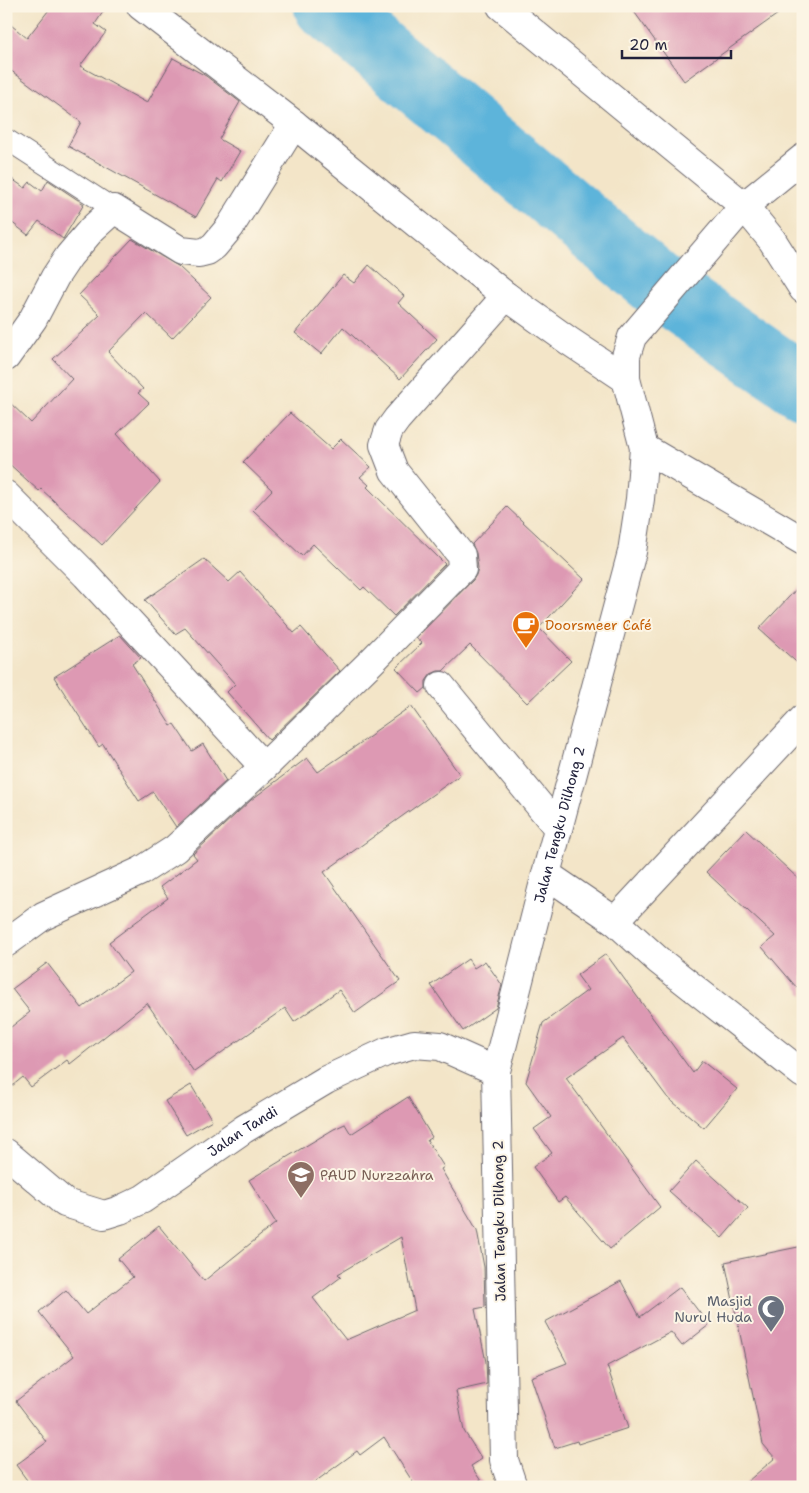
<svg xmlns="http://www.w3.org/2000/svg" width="809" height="1493" font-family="'Shantell Sans',sans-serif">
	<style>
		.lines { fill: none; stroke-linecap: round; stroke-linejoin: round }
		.river { stroke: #5db4da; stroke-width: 65 }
		.building { fill: #dd99b3; fill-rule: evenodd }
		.service-casing { stroke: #6b666c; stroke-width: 22 }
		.minor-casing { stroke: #6b666c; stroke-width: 30 }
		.tertiary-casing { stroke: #6b666c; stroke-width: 30 }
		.service { stroke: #fff; stroke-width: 20 }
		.minor { stroke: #fff; stroke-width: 28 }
		.tertiary { stroke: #fff; stroke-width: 28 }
		.labels { text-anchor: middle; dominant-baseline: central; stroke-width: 4; stroke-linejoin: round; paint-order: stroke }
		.food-label { font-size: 14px; fill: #c56008; stroke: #fcf5e5; text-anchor: start }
		.street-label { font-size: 14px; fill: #22223b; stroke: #fcf5e5 }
		.education-label { font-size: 14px; fill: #785e54; stroke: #fcf5e5; text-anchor: start }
		.worship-label { font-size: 14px; fill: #5b616d; stroke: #fcf5e5; text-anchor: end }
	</style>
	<rect width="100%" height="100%" fill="#fcf5e5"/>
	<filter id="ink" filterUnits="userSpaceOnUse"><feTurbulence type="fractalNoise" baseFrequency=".02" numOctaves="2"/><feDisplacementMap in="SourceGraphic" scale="10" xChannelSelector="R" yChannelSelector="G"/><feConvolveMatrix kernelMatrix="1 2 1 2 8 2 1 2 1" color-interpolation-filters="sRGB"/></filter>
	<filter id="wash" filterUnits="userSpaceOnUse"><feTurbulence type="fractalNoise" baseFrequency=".0096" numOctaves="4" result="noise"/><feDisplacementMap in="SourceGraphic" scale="20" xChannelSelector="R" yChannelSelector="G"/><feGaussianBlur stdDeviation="1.12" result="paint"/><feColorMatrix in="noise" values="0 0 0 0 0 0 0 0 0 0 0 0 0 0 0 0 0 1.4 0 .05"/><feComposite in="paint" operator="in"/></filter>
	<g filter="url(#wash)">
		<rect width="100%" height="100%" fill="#f3e5c8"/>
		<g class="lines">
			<polyline class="river" points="326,6 664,290 803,387"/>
		</g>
		<g id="blocks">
			<g class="building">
				<polygon points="52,6 107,6 95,24 106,32 80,66 147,103 173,58 206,76 240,102 219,139 240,151 222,182 218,179 196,217 68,146 81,122 6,67 6,21 27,38"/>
				<polygon points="630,6 789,6 684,81"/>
				<polygon points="6,175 25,188 30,182 42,191 48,180 84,204 63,239 39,221 28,235 6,218"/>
				<polygon points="132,239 178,266 211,297 172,338 146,313 108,352 143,389 138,393 149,403 117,434 160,482 102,545 41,489 39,491 6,461 6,399 31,423 72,379 53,359 100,315 79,295"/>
				<polygon points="369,265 404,296 398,303 437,339 400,379 343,327 321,354 295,333 343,275 354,283"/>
				<polygon points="290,413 331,449 341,439 371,467 360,477 369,485 367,487 445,564 394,616 364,587 361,590 313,544 302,556 253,510 272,490 243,462"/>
				<polygon points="507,507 584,579 539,628 571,661 527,703 470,645 443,671 438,671 431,674 426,681 426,688 420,693 396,668 422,643 416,638 473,580 476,575 478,568 476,553 472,544"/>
				<polygon points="204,559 229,582 240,572 294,633 301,627 340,671 269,740 227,692 235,684 185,628 175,634 145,600"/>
				<polygon points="803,582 803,668 759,629"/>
				<polygon points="120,635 141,658 132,664 171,726 174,724 192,751 203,744 226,781 176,827 153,792 139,801 103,744 99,747 54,677"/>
				<polygon points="411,706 460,775 324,872 400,981 355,1013 339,990 294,1022 285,1008 194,1072 147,1003 70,1064 67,1060 31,1087 23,1077 6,1091 6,1031 30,1012 12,989 47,963 82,1008 131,972 109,942 168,898 160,887 197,859 193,854 251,800 307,758 318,772 375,733 374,732"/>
				<polygon points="746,830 803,883 803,995 762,947 775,936 706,872"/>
				<polygon points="606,954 693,1073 702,1061 737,1089 704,1128 667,1097 623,1038 566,1078 660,1207 610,1249 565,1197 558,1202 533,1167 552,1153 534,1129 551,1117 526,1082 543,1023 588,990 577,975"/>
				<polygon points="468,959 474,968 485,961 502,985 496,1008 463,1031 431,985"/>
				<polygon points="191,1085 212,1120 186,1135 165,1101"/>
				<path d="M408,1097L432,1137L427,1140L444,1167L441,1169L477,1230L484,1267L485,1307L475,1309L486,1362L487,1384L456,1391L464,1431L482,1459L471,1466L485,1487H416L384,1437L360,1455L357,1451L308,1487H32L16,1465L47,1442L16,1401L74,1356L39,1312L66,1290L86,1314L133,1277L118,1259L159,1226L204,1281L276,1223L249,1180L334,1129L345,1124L351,1134ZM401,1237L415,1310L346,1340L313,1298L341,1277L338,1274Z"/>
				<polygon points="696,1161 748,1208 722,1238 669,1191"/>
				<polygon points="803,1246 803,1487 741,1487 775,1458 763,1444 725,1262"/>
				<polygon points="621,1281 640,1317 680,1287 709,1325 682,1346 671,1332 607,1366 628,1428 578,1444 577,1441 555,1448 531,1377 567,1363 545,1322"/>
			</g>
		</g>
	</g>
	<g filter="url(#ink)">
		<use href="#blocks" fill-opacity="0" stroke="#6b666c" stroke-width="1"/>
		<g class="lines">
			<defs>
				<polyline id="service" points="6,139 114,209"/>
				<g id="minor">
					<polyline points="141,6 294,124 506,296 569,341 626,379"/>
					<polyline points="744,206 772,240 803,289"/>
					<polyline points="6,357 33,319 55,277 69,256 92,229 114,209 181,251 199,253 207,251 214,246 230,227 294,124"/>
					<polyline points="644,448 803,541"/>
					<polyline points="6,495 86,575 264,767"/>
					<polyline points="441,686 558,828"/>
					<polyline points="546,874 615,921 658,960 803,1074"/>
					<polyline points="615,921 803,719"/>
					<polyline points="6,943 43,916 141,871 175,849 264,767 372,661 462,569 461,555 394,471 384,445 389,430 397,419 506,296"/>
					<path id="s1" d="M6,1153L65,1203L104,1215L120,1210L143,1199L244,1129L326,1080L386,1052L414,1044L440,1046L496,1071"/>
				</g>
				<g id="tertiary">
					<polyline points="501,6 744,206"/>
					<path id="s2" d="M513,1487L504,1460L496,1071L546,874L632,552L640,499L644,448L626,379V356L632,337L744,206L803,158"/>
				</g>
			</defs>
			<use href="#service" class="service-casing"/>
			<use href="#minor" class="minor-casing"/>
			<use href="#tertiary" class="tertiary-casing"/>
			<use href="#service" class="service"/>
			<use href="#minor" class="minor"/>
			<use href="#tertiary" class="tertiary"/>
		</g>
	</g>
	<defs>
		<symbol id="cafe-pin" viewBox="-11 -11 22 30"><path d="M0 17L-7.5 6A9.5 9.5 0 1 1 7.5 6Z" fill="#e8710a" stroke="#fcf5e5"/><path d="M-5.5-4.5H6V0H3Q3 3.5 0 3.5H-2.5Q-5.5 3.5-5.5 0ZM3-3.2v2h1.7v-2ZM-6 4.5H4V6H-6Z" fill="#fff"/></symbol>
		<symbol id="school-pin" viewBox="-11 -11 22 30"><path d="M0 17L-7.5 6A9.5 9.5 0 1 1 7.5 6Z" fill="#8d6e63" stroke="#fcf5e5"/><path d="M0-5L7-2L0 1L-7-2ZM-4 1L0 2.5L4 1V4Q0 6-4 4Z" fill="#fff"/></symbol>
		<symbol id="mosque-pin" viewBox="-11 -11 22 30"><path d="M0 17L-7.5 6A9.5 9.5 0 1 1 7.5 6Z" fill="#6b7280" stroke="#fcf5e5"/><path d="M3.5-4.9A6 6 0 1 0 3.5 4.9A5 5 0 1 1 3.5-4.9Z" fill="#fff"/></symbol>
	</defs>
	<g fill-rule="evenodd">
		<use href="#cafe-pin" x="510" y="609" width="32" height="43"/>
		<use href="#school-pin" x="285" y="1159" width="32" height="43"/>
		<use href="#mosque-pin" x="755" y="1293" width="32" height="43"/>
	</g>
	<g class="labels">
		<g class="food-label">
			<text x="545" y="625">Doorsmeer Café</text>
		</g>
		<g class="street-label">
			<text stroke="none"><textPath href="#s2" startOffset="672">Jalan Tengku Dilhong 2</textPath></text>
			<text stroke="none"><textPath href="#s1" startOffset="281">Jalan Tandi</textPath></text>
			<text transform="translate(499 1221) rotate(-91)">Jalan Tengku Dilhong 2</text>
		</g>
		<g class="education-label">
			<text x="320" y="1175">PAUD Nurzzahra</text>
		</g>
		<g class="worship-label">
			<text x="752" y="1301">Masjid<tspan x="752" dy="16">Nurul Huda</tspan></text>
		</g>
	</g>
	<rect width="809" height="1493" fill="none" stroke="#fcf5e5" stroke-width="25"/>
	<path d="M622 50v8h109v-8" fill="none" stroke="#22223b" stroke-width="2.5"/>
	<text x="629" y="50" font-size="15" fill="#22223b" stroke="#fcf5e5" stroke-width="4" paint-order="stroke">20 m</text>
</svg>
